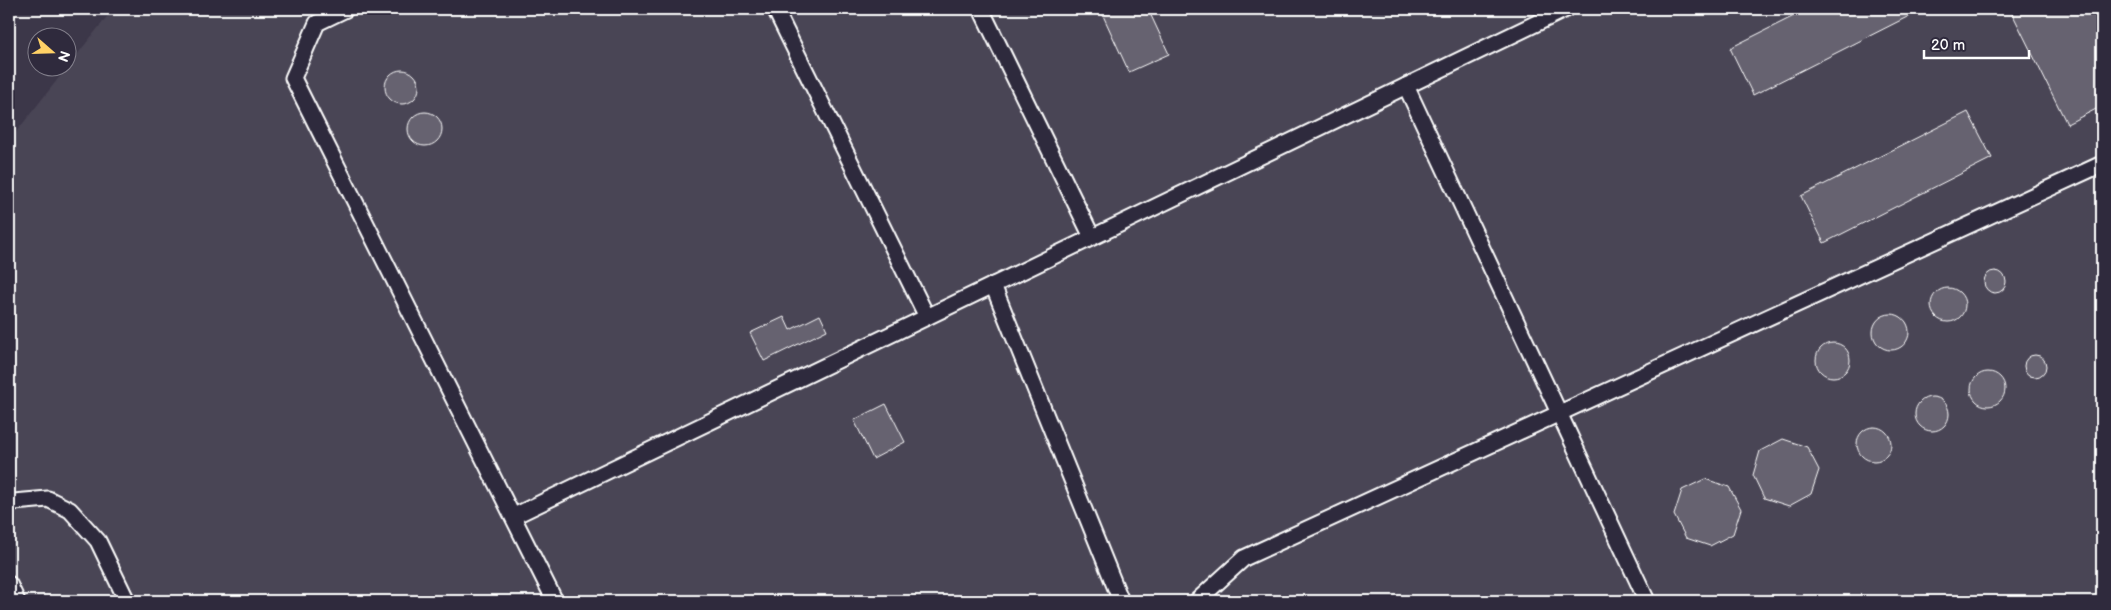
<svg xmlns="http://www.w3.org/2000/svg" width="2111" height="610" font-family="'Balsamiq Sans',sans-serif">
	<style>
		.built { fill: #494455 }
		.building { fill: #666270; stroke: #fff }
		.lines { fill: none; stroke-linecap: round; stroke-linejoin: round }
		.service-casing { stroke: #fff; stroke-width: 19 }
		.service { stroke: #2f2a3d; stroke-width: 15 }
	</style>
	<rect width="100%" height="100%" fill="#3c3749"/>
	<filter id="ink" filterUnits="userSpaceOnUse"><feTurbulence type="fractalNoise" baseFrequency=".02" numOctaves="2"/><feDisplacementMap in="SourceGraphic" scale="10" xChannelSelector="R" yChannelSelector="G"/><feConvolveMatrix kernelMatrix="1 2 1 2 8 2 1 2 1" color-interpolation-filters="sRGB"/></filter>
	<g filter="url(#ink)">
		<polygon class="built" points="113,9 2102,9 2102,601 9,601 9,141"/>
		<g class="building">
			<polygon points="1100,9 1148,9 1169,54 1129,72"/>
			<polygon points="1808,9 1918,9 1919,11 1753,95 1730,48"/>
			<polygon points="2010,9 2102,9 2102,106 2067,124"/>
			<circle cx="402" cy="87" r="17"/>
			<circle cx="425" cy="129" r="17"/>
			<polygon points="1968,112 1992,158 1824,243 1801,196"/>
			<circle cx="1995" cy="282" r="11"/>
			<circle cx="1948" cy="305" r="17"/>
			<circle cx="1891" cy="332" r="18"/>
			<polygon points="820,315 827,330 764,361 750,333 784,317 790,330"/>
			<circle cx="1833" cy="360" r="17"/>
			<circle cx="2035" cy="366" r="11"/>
			<circle cx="1988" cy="389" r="17"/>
			<circle cx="1932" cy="414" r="17"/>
			<polygon points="886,404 905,442 873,459 854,420"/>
			<circle cx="1874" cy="444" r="17"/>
			<polygon points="1783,439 1807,447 1819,470 1811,494 1789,506 1764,498 1753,475 1760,451"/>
			<polygon points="1705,479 1729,487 1741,509 1733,534 1710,546 1686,538 1674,515 1682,490"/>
		</g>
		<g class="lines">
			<defs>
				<g id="service">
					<polyline points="346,9 317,23 293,78 555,601"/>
					<polyline points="775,9 927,317"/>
					<polyline points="981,9 1092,237"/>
					<polyline points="1406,86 1647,601"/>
					<polyline points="993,285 1121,601"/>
					<polyline points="9,504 14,502 48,499 70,510 98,541 127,601"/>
					<polyline points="514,516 1566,9"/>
					<polyline points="9,584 17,601"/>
					<polyline points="1197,601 1244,558 2102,164"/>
				</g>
			</defs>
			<use href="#service" class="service-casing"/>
			<use href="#service" class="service"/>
		</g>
	</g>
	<rect width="2111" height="610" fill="none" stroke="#2f2a3d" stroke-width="30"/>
	<rect x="15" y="15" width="2081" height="580" fill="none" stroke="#fff" stroke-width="2" filter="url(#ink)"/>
	<g transform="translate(52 52) rotate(110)"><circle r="24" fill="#2f2a3d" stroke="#827f8b"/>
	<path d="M0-4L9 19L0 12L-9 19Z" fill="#ffd166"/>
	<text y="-8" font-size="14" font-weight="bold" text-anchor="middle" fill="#ffffff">N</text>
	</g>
	<path d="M1924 50v8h105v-8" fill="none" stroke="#ffffff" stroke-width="2.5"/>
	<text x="1931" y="50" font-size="15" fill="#ffffff" stroke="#2f2a3d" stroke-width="4" paint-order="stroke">20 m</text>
</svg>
